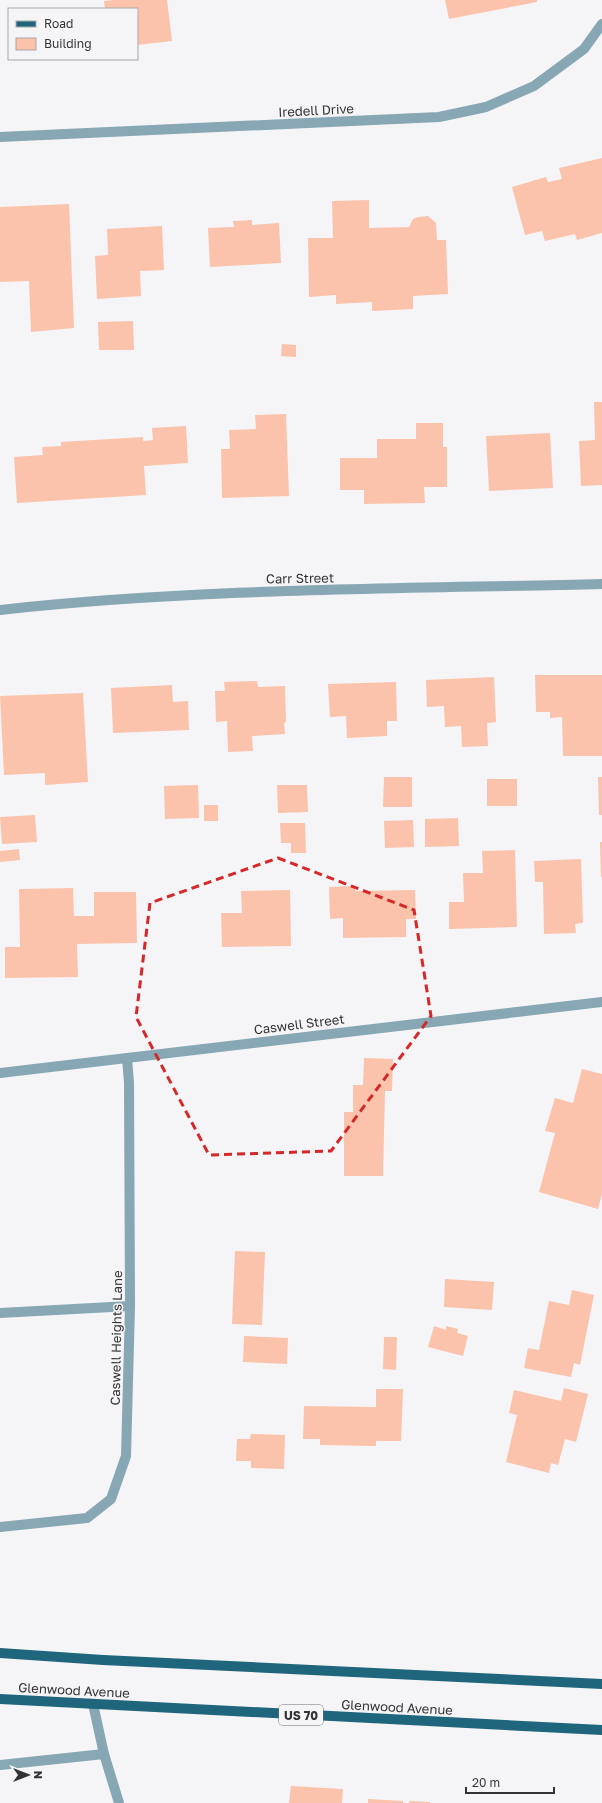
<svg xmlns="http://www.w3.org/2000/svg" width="602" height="1803" font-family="'Golos Text',sans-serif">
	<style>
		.building { fill: #fbc3ac }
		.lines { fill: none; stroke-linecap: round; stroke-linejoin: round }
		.minor { stroke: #86a7b3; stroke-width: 10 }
		.major { stroke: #1f667c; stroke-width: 10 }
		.marked { fill: none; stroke: #d62828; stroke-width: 3; stroke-dasharray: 8 5; stroke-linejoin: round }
		.labels { text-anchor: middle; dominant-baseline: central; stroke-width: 3; stroke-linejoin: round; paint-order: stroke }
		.shield { fill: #f5f4f7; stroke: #6e6d6e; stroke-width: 1 }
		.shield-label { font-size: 12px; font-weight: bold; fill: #343334 }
		.street-label { font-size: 13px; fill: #343334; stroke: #f5f4f7 }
	</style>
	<rect width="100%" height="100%" fill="#f5f4f7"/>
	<g class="building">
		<polygon points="114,0 167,0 172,41 137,45 137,9 105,9 104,1"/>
		<polygon points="445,0 537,0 537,2 449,19"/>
		<polygon points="602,158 602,233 577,240 575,234 545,241 542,231 525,235 512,187 546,177 548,182 562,179 559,168"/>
		<polygon points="369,200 369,228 409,227 413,219 418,217 428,216 436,223 437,240 446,240 448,294 413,296 413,309 372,311 372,302 336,304 336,295 309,297 308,238 333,238 332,201"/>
		<polygon points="69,204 74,328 31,332 29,281 0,282 0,207"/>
		<polygon points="252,220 252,225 279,223 281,263 210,267 208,228 234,227 233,221"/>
		<polygon points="162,226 164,270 140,271 141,296 97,299 95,256 108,255 107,229"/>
		<polygon points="133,321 134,350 99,350 98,322"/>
		<polygon points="282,344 296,345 296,357 281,356"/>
		<polygon points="594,402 602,402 602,485 581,486 579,441 595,440"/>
		<polygon points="286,414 289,496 222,498 221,449 230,449 229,430 256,429 255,415"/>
		<polygon points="416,423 443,423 443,447 447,447 447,487 424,487 425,503 364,504 364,490 340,490 340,458 377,458 377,439 416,439"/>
		<polygon points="186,426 188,463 144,466 146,495 17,503 14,457 43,455 42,447 61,446 61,442 143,437 143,441 153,440 152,428"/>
		<polygon points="550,433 553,488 489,491 486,436"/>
		<polygon points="535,675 602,675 602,756 563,756 562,717 550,718 550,712 536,712"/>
		<polygon points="494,677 496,722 487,723 488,746 462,747 461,726 445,727 444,706 427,707 426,680"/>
		<polygon points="257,681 258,687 285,686 286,722 284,723 285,734 252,736 253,751 228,752 227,721 216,722 215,691 225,691 224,682"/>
		<polygon points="396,682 397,721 387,721 387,736 347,738 346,716 330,717 328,684"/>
		<polygon points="172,685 173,702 188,701 189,730 113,733 111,688"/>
		<polygon points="83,693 88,782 45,785 45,773 4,775 0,696"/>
		<polygon points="384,777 412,777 412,807 383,807"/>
		<polygon points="598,777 602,777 602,815 599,815"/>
		<rect x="487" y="779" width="30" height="27"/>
		<polygon points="198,785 199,818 165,819 164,786"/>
		<polygon points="277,785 307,785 308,812 278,813"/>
		<rect x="204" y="805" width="14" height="16"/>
		<polygon points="35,815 37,842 2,844 0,817"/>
		<polygon points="458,818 459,846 425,847 425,819"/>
		<polygon points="413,820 414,847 385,848 384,821"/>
		<polygon points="280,823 305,823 306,853 291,853 291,843 281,843"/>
		<polygon points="600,842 602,842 602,877 601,877"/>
		<polygon points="19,849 20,860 0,862 0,851"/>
		<polygon points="515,850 517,927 449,929 449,902 464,902 463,873 483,873 482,851"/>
		<polygon points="581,859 583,923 575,924 576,933 544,934 543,882 535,882 534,861"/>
		<polygon points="355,886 355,891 415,890 416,919 406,919 406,937 343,938 343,918 330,919 329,887"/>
		<polygon points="73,888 74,916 94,916 94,892 136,892 137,943 77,944 78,977 5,978 5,947 20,947 19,889"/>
		<polygon points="290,890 291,946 222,947 221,913 242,913 241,891"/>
		<polygon points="364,1058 393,1059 392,1091 385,1091 383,1176 344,1176 344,1112 353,1112 353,1085 363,1085"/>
		<polygon points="582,1069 602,1074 602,1194 598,1209 539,1192 555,1133 545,1131 555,1098 573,1103"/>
		<polygon points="235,1251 265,1252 262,1325 232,1324"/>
		<polygon points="445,1279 494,1282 492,1310 444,1307"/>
		<polygon points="572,1290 594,1295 580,1365 574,1363 571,1377 524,1368 528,1348 539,1350 549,1301 569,1305"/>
		<polygon points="434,1326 446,1330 446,1326 458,1329 457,1333 468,1336 463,1356 428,1347"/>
		<polygon points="244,1336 288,1338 287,1364 243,1362"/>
		<polygon points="384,1337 397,1337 396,1370 383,1369"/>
		<polygon points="564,1388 588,1394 576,1442 565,1439 558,1465 551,1463 549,1473 506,1462 517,1415 509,1413 514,1390 561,1401"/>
		<polygon points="376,1389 403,1389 401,1441 376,1441 376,1446 320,1445 320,1439 303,1439 304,1406 376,1407"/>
		<polygon points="251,1434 285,1435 284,1469 251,1468 251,1461 236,1461 237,1439 250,1439"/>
		<polygon points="291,1786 343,1789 342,1803 289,1803"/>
		<polygon points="368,1799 403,1801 403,1803 368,1803"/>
		<polygon points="410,1801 430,1802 430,1803 409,1803"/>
	</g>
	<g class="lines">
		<g class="minor">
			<polyline points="0,137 439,117 486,107 534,86 584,49 602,24"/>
			<path d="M0,610C200,588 401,589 602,584"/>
			<polyline points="0,1073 602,1002"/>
			<polyline points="0,1313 130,1306"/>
			<polyline points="0,1527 87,1518 111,1499 126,1456 130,1306 129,1083 127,1058"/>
			<polyline points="93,1704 104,1754 119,1803"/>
			<polyline points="0,1765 104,1754"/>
		</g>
		<g class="major">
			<polyline points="0,1653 103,1660 602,1684"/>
			<polyline points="0,1699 602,1730"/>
		</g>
	</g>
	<path class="marked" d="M278,858L414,910L431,1016L331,1151L209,1155L136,1017L150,903Z"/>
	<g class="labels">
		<rect class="shield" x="279" y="1705" width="44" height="20" rx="3"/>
		<g class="shield-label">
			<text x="301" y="1715">US 70</text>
		</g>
		<g class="street-label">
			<text transform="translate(316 110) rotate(-3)">Iredell Drive</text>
			<text transform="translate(300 578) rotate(-1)">Carr Street</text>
			<text transform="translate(299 1024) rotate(-7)">Caswell Street</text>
			<text transform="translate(116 1338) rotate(-89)">Caswell Heights Lane</text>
			<text transform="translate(74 1690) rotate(3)">Glenwood Avenue</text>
			<text transform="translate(397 1707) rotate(3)">Glenwood Avenue</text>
		</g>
	</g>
	<rect x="8" y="8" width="130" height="52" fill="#f5f4f7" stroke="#a8a7a9"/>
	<rect x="16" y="21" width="20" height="6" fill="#1f667c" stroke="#a8a7a9"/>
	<text x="44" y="28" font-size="12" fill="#343334">Road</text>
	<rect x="16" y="38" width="20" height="12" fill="#fbc3ac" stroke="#a8a7a9"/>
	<text x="44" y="48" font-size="12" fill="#343334">Building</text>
	<g transform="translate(28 1775) rotate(90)" stroke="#f5f4f7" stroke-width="3" paint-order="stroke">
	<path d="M0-3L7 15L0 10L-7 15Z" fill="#343334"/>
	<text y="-6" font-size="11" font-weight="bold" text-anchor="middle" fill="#343334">N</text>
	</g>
	<path d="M466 1787v6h88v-6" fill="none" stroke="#343334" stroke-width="2"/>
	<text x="472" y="1787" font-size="12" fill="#343334" stroke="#f5f4f7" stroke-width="3" paint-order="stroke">20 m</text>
</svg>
